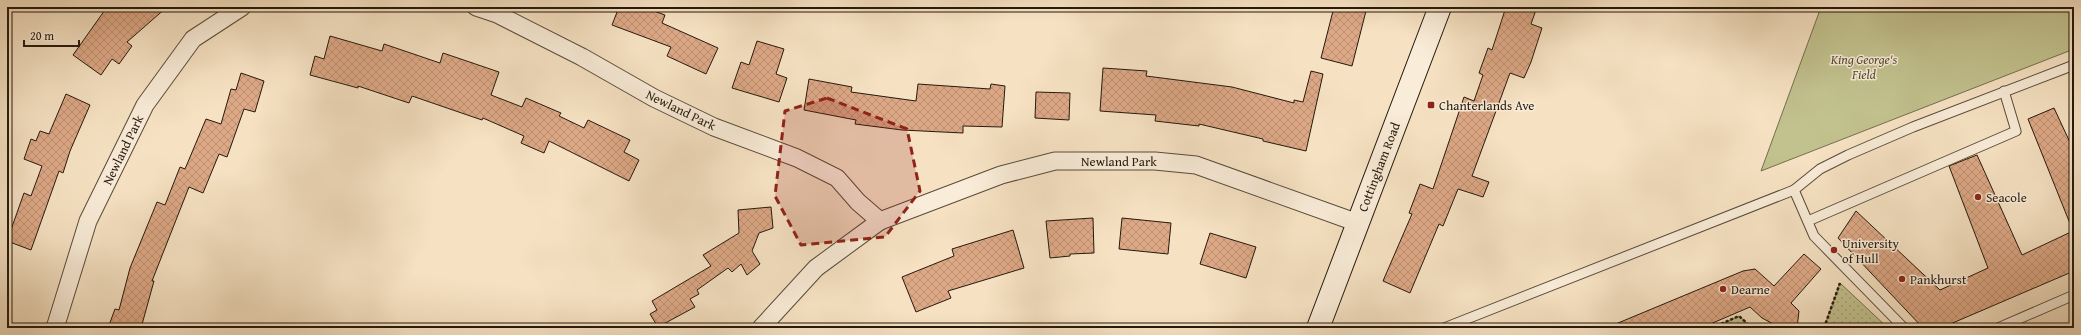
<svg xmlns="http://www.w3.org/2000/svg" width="2081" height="335" font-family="'Gentium Book Plus',serif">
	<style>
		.grass { fill: url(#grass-dots); stroke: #746e4e }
		.park { fill: #c2c28f; stroke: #746e4e }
		.building { fill: url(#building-cross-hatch); stroke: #25190d }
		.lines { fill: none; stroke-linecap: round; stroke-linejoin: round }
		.service-casing { stroke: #594b3a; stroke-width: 11 }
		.minor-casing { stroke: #594b3a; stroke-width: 19 }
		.secondary-casing { stroke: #25190d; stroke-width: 24 }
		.path { stroke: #25190d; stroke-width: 2.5; stroke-dasharray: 3 2; stroke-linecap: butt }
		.service { stroke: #f9ecd8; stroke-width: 9 }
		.minor { stroke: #f9ecd8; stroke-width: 17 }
		.secondary { stroke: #f9ecd8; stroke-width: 22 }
		.marked { fill: #8f2418; fill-opacity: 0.2; stroke: #8f2418; stroke-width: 3; stroke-dasharray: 8 5; stroke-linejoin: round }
		.poi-dot { fill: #8f2418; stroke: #f9ecd8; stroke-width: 1.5 }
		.labels { text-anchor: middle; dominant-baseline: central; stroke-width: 3; stroke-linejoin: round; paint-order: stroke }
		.park-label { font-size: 13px; font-style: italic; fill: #544c34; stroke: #f9ecd8 }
		.poi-label { font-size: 13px; fill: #25190d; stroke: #f9ecd8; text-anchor: start }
		.street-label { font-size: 13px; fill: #25190d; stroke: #f9ecd8 }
	</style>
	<defs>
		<pattern id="grass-dots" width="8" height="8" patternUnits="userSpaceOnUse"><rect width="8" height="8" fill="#c2c28f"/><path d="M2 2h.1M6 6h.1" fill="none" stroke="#a7a67a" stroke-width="1.8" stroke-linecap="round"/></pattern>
		<pattern id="building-cross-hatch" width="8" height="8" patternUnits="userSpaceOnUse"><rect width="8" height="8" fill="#dda886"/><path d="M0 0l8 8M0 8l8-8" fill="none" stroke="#be9072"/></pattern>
	</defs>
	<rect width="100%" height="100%" fill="#f6e2c3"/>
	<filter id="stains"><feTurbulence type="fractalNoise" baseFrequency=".005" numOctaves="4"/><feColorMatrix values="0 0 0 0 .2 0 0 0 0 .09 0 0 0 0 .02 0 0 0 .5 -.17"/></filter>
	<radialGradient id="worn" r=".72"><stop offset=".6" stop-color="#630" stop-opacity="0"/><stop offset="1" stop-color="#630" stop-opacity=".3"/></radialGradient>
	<g class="grass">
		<polygon points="1840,283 1888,328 1824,328"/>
		<polygon points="1739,316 1748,324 1745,328 1712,328"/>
	</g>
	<polygon class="park" points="1821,7 2074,7 2074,49 1761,171"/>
	<g class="building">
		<polygon points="107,7 167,7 127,42 132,46 119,64 112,59 101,75 73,55"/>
		<polygon points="619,7 643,7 665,15 662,23 718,48 706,74 667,56 671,47 612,25"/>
		<polygon points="1334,7 1367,7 1352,66 1321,58"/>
		<polygon points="1506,7 1537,7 1531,24 1542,28 1531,62 1524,78 1510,73 1472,176 1489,182 1483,197 1458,189 1443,226 1439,224 1410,293 1383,281 1412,214 1409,213 1420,184 1433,189 1464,97 1474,101 1483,75 1479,73 1488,48 1492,50"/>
		<polygon points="330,36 382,51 384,44 440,63 443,53 499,72 491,95 522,107 526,98 561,113 559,116 584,128 588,120 630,140 624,152 639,160 629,181 549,141 544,153 521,143 524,136 483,118 482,120 412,96 409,103 358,86 358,88 310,75 315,56 324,59"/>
		<polygon points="757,41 784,49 776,74 787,78 779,102 732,88 741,62 749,65"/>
		<polygon points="1103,68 1147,71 1146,76 1232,87 1294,103 1294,100 1303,102 1311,71 1323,74 1306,151 1263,141 1263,139 1199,124 1199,126 1155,121 1156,115 1100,111"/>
		<polygon points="241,73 264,81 255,112 244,109 227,157 219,154 203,193 189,187 152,281 154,281 141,328 108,328 115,309 119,310 130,268 157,202 165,205 180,167 185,169 206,119 221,124 231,89 236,90"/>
		<polygon points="809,79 852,87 851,92 916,101 918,84 990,89 991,84 1005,86 1002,127 963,126 963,133 902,130 855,124 856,120 804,110"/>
		<polygon points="1036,92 1070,93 1069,120 1035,118"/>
		<polygon points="66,94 90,105 70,151 63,173 59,171 31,250 7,241 24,193 31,196 42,166 24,159 31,139 36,141 40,131 49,134"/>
		<polygon points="2054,108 2074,151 2074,271 1941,328 1923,328 1838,238 1856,211 1940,290 1988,268 1949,166 1977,155 2022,255 2073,231 2028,119"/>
		<polygon points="771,207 773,228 759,233 752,251 760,264 747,275 741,264 732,272 728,268 697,290 699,294 690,299 695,307 658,327 650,314 657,310 652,301 711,266 703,255 739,233 738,210"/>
		<polygon points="1093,218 1094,253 1070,254 1070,256 1050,258 1046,221"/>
		<polygon points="1122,218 1171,223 1168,254 1119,249"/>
		<polygon points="1013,230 1024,268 948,291 951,298 916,312 902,277 954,256 952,249"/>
		<polygon points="1210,233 1256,247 1246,278 1200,264"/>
		<polygon points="1804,254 1821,269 1791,303 1799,311 1797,328 1774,328 1775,325 1762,318 1750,307 1701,328 1606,328 1743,271 1755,269 1774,286"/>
	</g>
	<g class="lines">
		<defs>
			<g id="service">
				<polyline points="1794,190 1820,169 1848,155 1913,127 2074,65"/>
				<polyline points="1808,221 2016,131 2004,91"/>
				<polyline points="1444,328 1794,190 1814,236 1904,328"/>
				<polyline points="1998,328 2074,295"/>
			</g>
			<g id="minor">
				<polyline points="476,7 497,14 582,57 654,98 714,127 797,158 837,178 858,202 880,221"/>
				<polyline points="55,328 88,221 145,105 193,39 242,7"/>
				<polyline points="761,328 816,268 880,221 1001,175 1055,161 1155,161 1196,165 1358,223"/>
			</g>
			<polyline id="secondary" points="1318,328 1440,7"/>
		</defs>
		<use href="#service" class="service-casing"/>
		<use href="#minor" class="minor-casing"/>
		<use href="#secondary" class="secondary-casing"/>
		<g class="path">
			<polyline points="2070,312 2074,315"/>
			<polyline points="1712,328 1739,316 1752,328"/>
			<polyline points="1824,328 1840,283"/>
		</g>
		<use href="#service" class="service"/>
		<use href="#minor" class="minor"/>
		<use href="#secondary" class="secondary"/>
	</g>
	<path class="marked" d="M827,98L907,129L920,191L885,237L801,245L775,196L785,111Z"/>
	<g class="poi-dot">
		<rect x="1427" y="101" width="8" height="8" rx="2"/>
		<circle cx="1978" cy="197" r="4"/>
		<circle cx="1834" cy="250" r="4"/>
		<circle cx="1902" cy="279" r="4"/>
		<circle cx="1723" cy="289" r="4"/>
	</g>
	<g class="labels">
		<g class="park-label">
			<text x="1864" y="59">King George's<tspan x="1864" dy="15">Field</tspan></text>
		</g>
		<g class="poi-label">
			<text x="1439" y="105">Chanterlands Ave</text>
			<text x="1986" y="197">Seacole</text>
			<text x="1842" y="243">University<tspan x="1842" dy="15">of Hull</tspan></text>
			<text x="1910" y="279">Pankhurst</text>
			<text x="1731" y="289">Dearne</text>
		</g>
		<g class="street-label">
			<text transform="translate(681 110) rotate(26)">Newland Park</text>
			<text transform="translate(123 150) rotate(-64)">Newland Park</text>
			<text x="1119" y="161">Newland Park</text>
			<text transform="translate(1379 167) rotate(-69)">Cottingham Road</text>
		</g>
	</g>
	<rect width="2081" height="335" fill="none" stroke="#f6e2c3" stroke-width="24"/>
	<rect x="8" y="8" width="2065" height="319" fill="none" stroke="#25190d" stroke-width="2"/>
	<rect x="12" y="12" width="2057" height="311" fill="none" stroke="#25190d"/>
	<path d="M24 40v6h55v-6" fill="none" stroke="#25190d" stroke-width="2"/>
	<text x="30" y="40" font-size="12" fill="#25190d" stroke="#f9ecd8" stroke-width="3" paint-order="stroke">20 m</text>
	<rect width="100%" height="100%" filter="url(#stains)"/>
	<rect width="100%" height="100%" fill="url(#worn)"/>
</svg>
